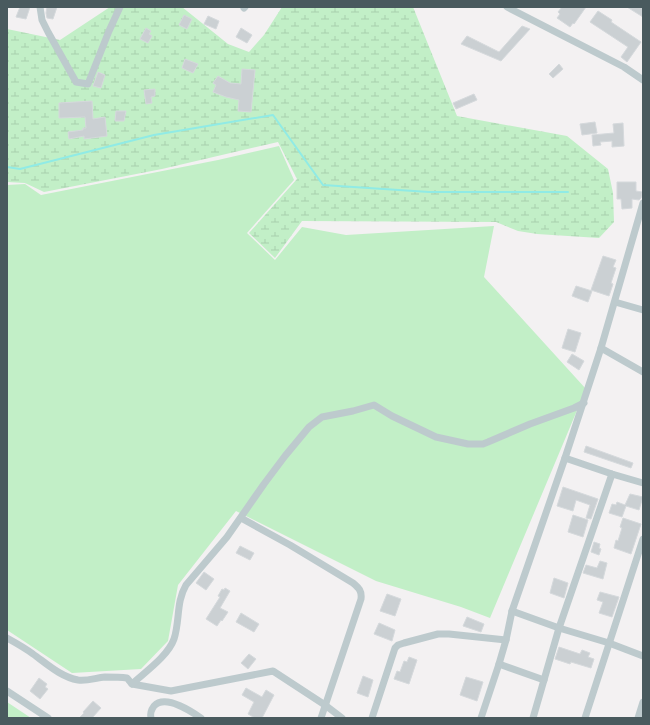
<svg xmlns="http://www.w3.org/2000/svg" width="650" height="725" font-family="Montserrat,sans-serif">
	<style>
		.green { fill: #c2efc7 }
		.wetland { fill: url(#wetland-marsh) }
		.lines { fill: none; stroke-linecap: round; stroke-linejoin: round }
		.stream { stroke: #90ebe5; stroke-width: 2 }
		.building { fill: #cbd0d3; stroke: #d5d9dc }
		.minor { stroke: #bdcacd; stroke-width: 7 }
	</style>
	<defs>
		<pattern id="wetland-marsh" width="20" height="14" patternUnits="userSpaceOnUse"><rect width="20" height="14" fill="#c2efc7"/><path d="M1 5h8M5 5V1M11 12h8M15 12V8" fill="none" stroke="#a8cfad"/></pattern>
	</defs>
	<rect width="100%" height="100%" fill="#f3f1f2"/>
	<g class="green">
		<polygon points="279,146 294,180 247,233 275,260 302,227 346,235 494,226 484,277 586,389 490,618 461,607 376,581 236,511 178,585 168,641 141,669 72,673 7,630 7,185 25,184 41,195 218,160"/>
		<polygon points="7,702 31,718 7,718"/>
	</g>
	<polygon class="wetland" points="110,7 182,7 228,44 249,52 264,35 282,7 413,7 457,116 567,136 608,169 613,193 614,222 599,238 537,234 518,231 496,222 302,221 275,258 249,233 297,179 278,142 162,169 44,192 25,183 7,182 7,29 60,40"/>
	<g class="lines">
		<polyline class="stream" points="7,167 20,169 154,135 273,115 323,185 429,192 568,192"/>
	</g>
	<g class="building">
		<polygon points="20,7 30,7 26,19 16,17"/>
		<polygon points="47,7 57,7 53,19 47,18 46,13"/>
		<polygon points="562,7 586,7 574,24 573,23 570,27 557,18 560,14 558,12"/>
		<polygon points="627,7 643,7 643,17"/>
		<polygon points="598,11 612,20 611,22 641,42 627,62 621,57 628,47 590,22"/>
		<polygon points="184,15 192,19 187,29 179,25"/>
		<polygon points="208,16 219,21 216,29 204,24"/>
		<polygon points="522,26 530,29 501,61 461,44 467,36 499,52"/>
		<polygon points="146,28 151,31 149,34 152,36 148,43 140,39"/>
		<polygon points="241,28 252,35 247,43 236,37"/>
		<polygon points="185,59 198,64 193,73 182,68"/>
		<polygon points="559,64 563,69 553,78 549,74"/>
		<polygon points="242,69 255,70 251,112 238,111 239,100 226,97 213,92 216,85 213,83 218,76 230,83 241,84"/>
		<polygon points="98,72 105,75 101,88 93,86"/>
		<polygon points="155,89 155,96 151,97 152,103 146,104 144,90"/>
		<polygon points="474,94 477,100 456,109 453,103"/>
		<polygon points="92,101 93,119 105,117 107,136 84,139 84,136 69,139 68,132 83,130 83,128 86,128 85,117 59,118 59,103"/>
		<polygon points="116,111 126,111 124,121 115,121"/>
		<polygon points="595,122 597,133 582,135 580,124"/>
		<polygon points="623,123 624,146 612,147 612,141 600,142 601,145 593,146 592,135 614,133 613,124"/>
		<polygon points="617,182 636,182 636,191 642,192 641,198 639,200 632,199 632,208 622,209 621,199 617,199"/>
		<polygon points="603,256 616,260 613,267 616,268 611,283 613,284 609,296 591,290"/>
		<polygon points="576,286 592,291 588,302 572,296"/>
		<polygon points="568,329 581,333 575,352 562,348"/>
		<polygon points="572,354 584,361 579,370 567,362"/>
		<polygon points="586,446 633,463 631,468 584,452"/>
		<polygon points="563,487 598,499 591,519 586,518 590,505 576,500 573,511 557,506"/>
		<polygon points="630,494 643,497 639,510 626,506 622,517 609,513 612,504 616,505 617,502 625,505"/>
		<polygon points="573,515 588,520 583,537 568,532"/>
		<polygon points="623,518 641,524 631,554 614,548 616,540 618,541 622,528 620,527"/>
		<polygon points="594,542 600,544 599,548 601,549 599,555 591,552"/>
		<polygon points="240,546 254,553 250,560 236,553"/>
		<polygon points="600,561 607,563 603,579 583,573 586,565 597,568"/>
		<polygon points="204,572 214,579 206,590 196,583"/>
		<polygon points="554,578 568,583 564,598 550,593"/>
		<polygon points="225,588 230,591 220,608 228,612 222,621 221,620 217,626 206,619 220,597 218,596 222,589 224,590"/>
		<polygon points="600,592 619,597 612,617 599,613 603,602 597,600"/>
		<polygon points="387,594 401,599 395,616 380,611"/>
		<polygon points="241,613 259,624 254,632 236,622"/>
		<polygon points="467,617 484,624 481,632 463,626"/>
		<polygon points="379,623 395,630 392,641 374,634"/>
		<polygon points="559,647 580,654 582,650 590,653 588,657 594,659 591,668 571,662 570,664 555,659"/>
		<polygon points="249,654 256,659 248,669 241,663"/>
		<polygon points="409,657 417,660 409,684 394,679 397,671 400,672 404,661 407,662"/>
		<polygon points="363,676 373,680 368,697 357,693"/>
		<polygon points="466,677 483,682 477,701 460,695"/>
		<polygon points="39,678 47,684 45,687 48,689 40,699 30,691"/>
		<polygon points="246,688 262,697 266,690 274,695 262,718 255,718 248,714 254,702 242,695"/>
		<polygon points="93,701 101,708 92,718 79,718 84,713 83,712"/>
	</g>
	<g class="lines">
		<g class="minor">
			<polyline points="40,7 42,20 48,32 76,82 88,84 109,31 120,7"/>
			<polyline points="507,7 624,67 643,80"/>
			<polyline points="244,8 245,7"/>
			<polyline points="615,302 643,310"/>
			<polyline points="601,348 643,372"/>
			<polyline points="565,458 612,474 643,483"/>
			<path d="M241,518L290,545L353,583C359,588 362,591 361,599L321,718"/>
			<polyline points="512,611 559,628 609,643 643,656"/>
			<path d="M7,638C16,643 25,648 33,654C47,664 61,677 78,680C88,681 95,678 105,677C112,677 120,677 127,678L132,684L171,691L273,671L325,705L342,718"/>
			<polyline points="499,664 544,680"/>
			<path d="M132,684C145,672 168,656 174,639C180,621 176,602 186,585L227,537L264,484L285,456L309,427L322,417L353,411L374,405L392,416L436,437L468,444H483L488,442L530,424L574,408L584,403"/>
			<polyline points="7,691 48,718"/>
			<path d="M151,718C150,714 151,710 154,706C165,694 191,711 201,718"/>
			<polyline points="372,718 395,648 398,645 404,643 438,634 449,634 506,640"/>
			<polyline points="481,718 499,664 506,640 512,611 565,458 601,348 643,203"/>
			<polyline points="533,718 559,628 612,474"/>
			<polyline points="585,718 643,539"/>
			<polyline points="638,718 643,702"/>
		</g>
	</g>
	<rect width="650" height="725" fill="none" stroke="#495a5e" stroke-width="16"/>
</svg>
